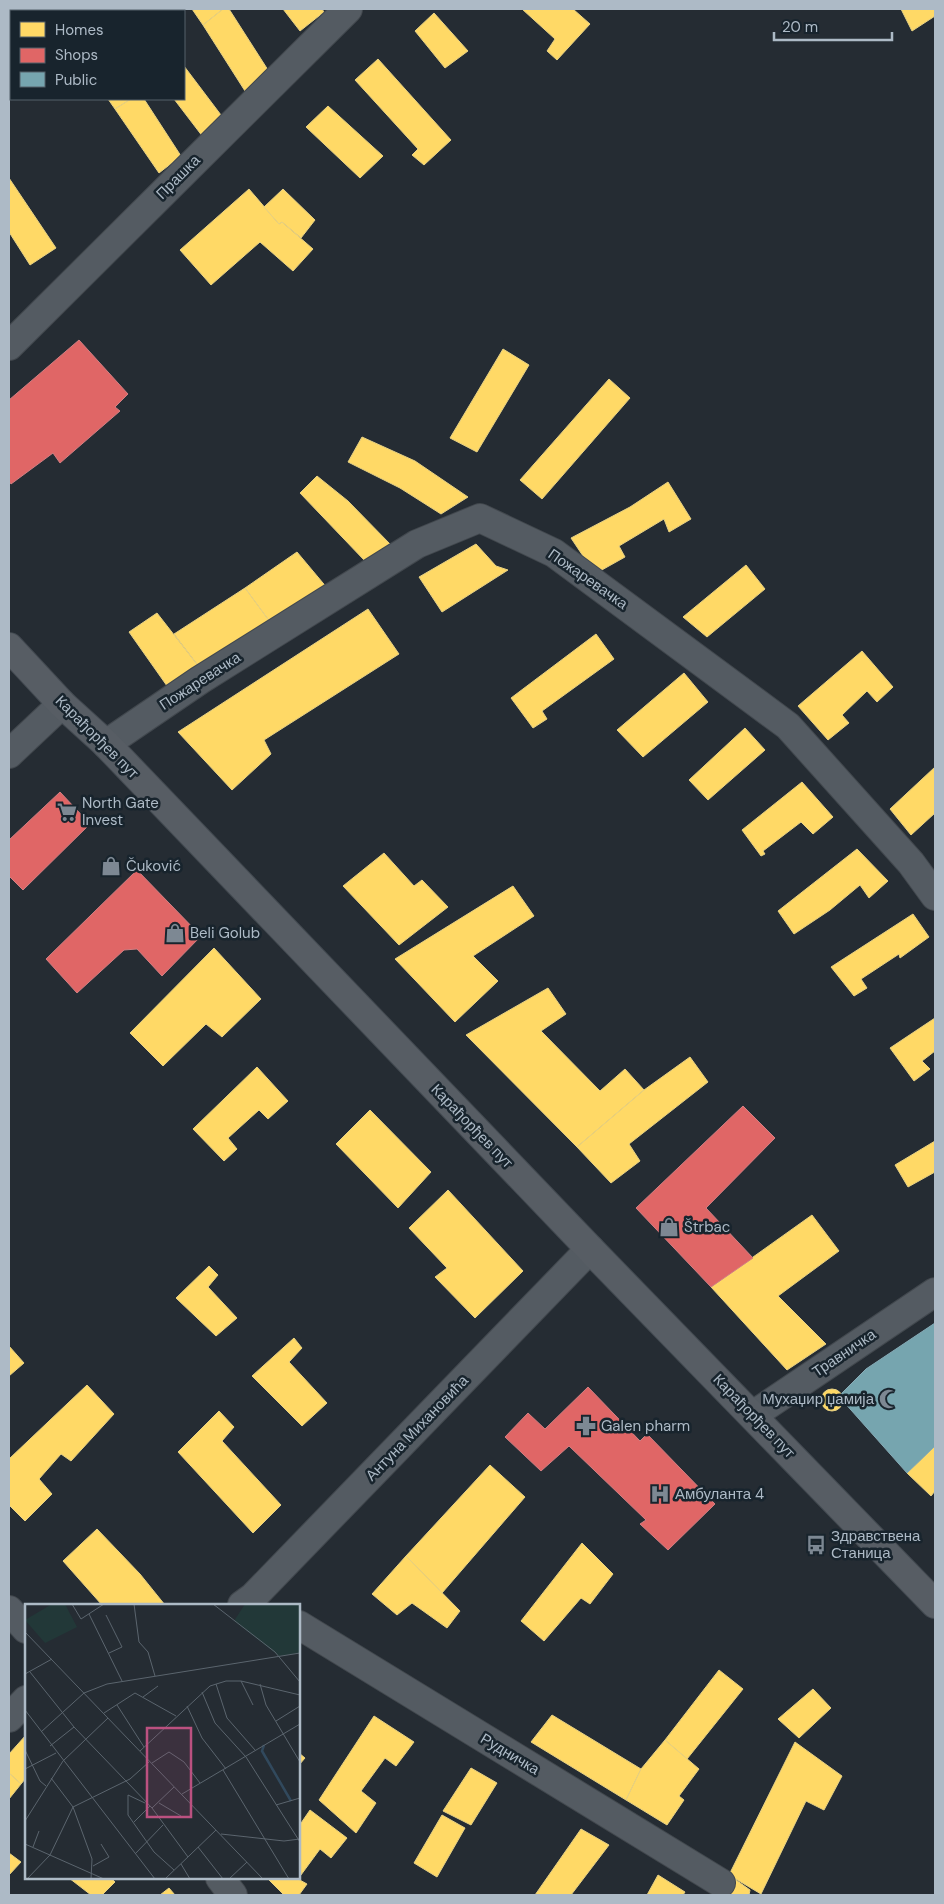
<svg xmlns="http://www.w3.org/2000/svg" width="944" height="1904" font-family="'DM Sans',sans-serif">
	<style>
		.homes { fill: #ffd966; stroke: #e6d083 }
		.shops { fill: #e06666; stroke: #d17f83 }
		.public { fill: #76a5af; stroke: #86abb6 }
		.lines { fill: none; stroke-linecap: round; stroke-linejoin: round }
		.minor-casing { stroke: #42484e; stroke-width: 30 }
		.major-casing { stroke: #424950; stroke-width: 30 }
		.minor { stroke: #545b62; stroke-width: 28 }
		.major { stroke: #575d64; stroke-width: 28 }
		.labels { text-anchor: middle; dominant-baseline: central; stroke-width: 5; stroke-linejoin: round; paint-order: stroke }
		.street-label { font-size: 15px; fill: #adbac6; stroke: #18242d }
		.poi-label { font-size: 15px; fill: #adbac6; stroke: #18242d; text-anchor: start }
		.inset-river { fill: none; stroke: #31495d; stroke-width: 2.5 }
		.inset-road { fill: none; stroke: #5b656e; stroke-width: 1 }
		.view { fill: #bb5180; fill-opacity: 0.15; stroke: #bb5180; stroke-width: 2.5 }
		.inset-edge { fill: none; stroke: #adbac6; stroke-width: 2.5 }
	</style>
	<rect width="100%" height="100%" fill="#252c33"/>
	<g class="homes">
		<polygon points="192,9 223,9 203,25"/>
		<polygon points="223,9 229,9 268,70 245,91 203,25"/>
		<polygon points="283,9 322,9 324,12 300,31"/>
		<polygon points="522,9 573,9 590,24 557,60 547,51 555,39"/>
		<polygon points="901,9 935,9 935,16 912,31"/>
		<polygon points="434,13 468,51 445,68 415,31"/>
		<polygon points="378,59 451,140 424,165 412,155 418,149 355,80"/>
		<polygon points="184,66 224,119 203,137 174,99 184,99"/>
		<polygon points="108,99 131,99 115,109"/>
		<polygon points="131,99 144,99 181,156 159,173 115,109"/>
		<polygon points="328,106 383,156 360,178 306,127"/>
		<polygon points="9,178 56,248 30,265 9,232"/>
		<polygon points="249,189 279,224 282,222 313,249 293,271 260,242 211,285 180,250"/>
		<polygon points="283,189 315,220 301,238 282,222 279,224 264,207"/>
		<polygon points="503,349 529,365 477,452 450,438"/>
		<polygon points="609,379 630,398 542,499 520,480"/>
		<polygon points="362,437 415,461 468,497 441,514 400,488 348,462"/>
		<polygon points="317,476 348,501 390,544 365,561 300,493"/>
		<polygon points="668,482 691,519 669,532 664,519 619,546 625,557 600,571 587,562 571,538 630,507"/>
		<polygon points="476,544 496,566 508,570 442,612 419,577"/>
		<polygon points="297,552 328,589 273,626 245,588"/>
		<polygon points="746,565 765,589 707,637 683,617"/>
		<polygon points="245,588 273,626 203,672 174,634"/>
		<polygon points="368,609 399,654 264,740 271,754 232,790 178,732"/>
		<polygon points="157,613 203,672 172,693 129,632"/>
		<polygon points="596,634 614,659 542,711 547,719 533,728 511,698"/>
		<polygon points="862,651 893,687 877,702 867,691 842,715 849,723 828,740 798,706"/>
		<polygon points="684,673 708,702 643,757 617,730"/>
		<polygon points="745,728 765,750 708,800 689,780"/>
		<polygon points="935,767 935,813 911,835 890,809"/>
		<polygon points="802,782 833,817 813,834 801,822 763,851 765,854 761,856 742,830"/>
		<polygon points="857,849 888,881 869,898 860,885 830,910 794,934 778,911"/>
		<polygon points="384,853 414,886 422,880 448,907 399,945 343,886"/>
		<polygon points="513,886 534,916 473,956 498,981 455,1022 395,959"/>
		<polygon points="913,914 929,937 900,958 899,954 861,979 867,988 854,996 831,967"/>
		<polygon points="214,948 261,999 222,1037 206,1024 163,1066 130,1033"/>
		<polygon points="548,988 566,1014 541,1031 600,1091 625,1069 644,1090 577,1147 466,1035"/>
		<polygon points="935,1018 935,1051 922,1061 930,1069 914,1081 890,1048"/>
		<polygon points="690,1057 708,1082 629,1144 640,1161 611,1183 577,1147 644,1090"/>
		<polygon points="257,1067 288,1101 268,1119 259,1110 228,1138 237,1149 224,1161 193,1129"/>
		<polygon points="370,1110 431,1172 398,1208 336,1144"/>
		<polygon points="935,1141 935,1172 908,1187 895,1165"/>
		<polygon points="448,1190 523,1271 475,1318 435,1277 447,1268 409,1228"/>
		<polygon points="812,1215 839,1251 778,1296 826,1344 787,1370 711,1287"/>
		<polygon points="209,1266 218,1275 208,1287 237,1318 216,1336 176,1298"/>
		<polygon points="294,1338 302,1348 289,1362 327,1403 302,1426 252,1376"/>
		<polygon points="9,1346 24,1363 9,1376"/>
		<polygon points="87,1385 114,1414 71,1461 61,1454 39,1479 52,1494 25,1521 9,1505 9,1459"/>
		<circle cx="832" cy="1400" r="11"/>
		<polygon points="219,1411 234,1427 222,1441 281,1505 253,1533 178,1452"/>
		<polygon points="935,1446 935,1491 931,1496 907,1473"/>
		<polygon points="490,1465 525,1497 442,1593 406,1556"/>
		<polygon points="97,1529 140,1574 165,1605 102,1605 63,1561"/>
		<polygon points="582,1543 613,1574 590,1604 581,1598 544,1641 521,1621"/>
		<polygon points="406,1556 460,1611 447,1628 412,1603 397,1615 372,1594"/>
		<polygon points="719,1670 743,1689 687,1759 665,1740"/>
		<polygon points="813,1689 831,1708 799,1738 778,1719"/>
		<polygon points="552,1715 641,1769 626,1800 531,1742"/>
		<polygon points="374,1716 414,1742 396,1766 385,1758 361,1791 376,1803 356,1833 319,1800"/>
		<polygon points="26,1735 26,1778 21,1784 9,1773 9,1754"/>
		<polygon points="665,1740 699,1769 679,1796 684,1800 667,1825 626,1800 641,1769"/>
		<polygon points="795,1742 842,1776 824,1810 806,1801 761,1894 729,1875"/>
		<polygon points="299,1753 305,1758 299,1765"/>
		<polygon points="471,1768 497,1783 471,1825 443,1811"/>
		<polygon points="9,1773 21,1784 9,1799"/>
		<polygon points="310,1810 347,1838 331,1858 320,1849 298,1879 307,1884 299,1895 284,1895 267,1878 299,1878 299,1826"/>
		<polygon points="442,1815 465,1828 437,1877 414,1863"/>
		<polygon points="581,1829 609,1845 571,1895 535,1895"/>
		<polygon points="9,1853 21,1862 9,1875"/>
		<polygon points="658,1875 685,1892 683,1895 647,1895"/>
		<polygon points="729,1875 750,1890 749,1895 719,1895"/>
		<polygon points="69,1878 111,1878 115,1882 102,1895 91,1895"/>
		<polygon points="169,1888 175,1895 160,1895"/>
	</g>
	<g class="shops">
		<polygon points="79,340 128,394 115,407 120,411 60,463 53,453 11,484 9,481 9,400"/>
		<polygon points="60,792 90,824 23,890 9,876 9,840"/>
		<polygon points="137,870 201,936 162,976 137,949 124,950 77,993 46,959"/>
		<polygon points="743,1106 775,1138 706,1208 753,1258 711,1287 636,1208"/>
		<polygon points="588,1387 640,1441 647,1434 715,1504 668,1550 640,1524 646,1520 569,1446 541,1471 505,1437 528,1413 545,1429"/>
	</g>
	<polygon class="public" points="935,1323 935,1446 907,1473 843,1401 841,1394 866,1369"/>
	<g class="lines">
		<defs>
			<g id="minor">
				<polyline points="9,346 348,9"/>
				<polyline points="106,744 200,680 417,544 480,518 554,553 788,726 911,863 935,896"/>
				<polyline points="9,754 62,704"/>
				<polyline points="753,1415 935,1292"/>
				<polyline points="242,1605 253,1597 590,1249"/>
				<polyline points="9,1610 26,1629"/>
				<polyline points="299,1625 721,1883"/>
				<polyline points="9,1718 26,1700"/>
				<polyline points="220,1878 233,1895"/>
			</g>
			<polyline id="major" points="9,647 62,704 106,744 590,1249 935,1604"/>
		</defs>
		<use href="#minor" class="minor-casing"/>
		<use href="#major" class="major-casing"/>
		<use href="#minor" class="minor"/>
		<use href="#major" class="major"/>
	</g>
	<defs>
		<symbol id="supermarket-bare" viewBox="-9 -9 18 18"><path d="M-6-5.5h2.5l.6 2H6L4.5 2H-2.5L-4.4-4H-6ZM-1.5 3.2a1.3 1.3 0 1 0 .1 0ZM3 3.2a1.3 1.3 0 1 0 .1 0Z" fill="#7d8893" stroke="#18242d" stroke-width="2.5" paint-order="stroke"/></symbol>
		<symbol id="shop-bare" viewBox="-9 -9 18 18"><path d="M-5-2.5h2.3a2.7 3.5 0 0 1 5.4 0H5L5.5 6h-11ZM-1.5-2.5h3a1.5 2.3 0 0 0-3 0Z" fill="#7d8893" stroke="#18242d" stroke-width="2.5" paint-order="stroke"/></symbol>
		<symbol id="mosque-bare" viewBox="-9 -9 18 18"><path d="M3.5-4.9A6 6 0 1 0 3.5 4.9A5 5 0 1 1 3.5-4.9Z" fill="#7d8893" stroke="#18242d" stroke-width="2.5" paint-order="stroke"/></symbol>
		<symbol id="pharmacy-bare" viewBox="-9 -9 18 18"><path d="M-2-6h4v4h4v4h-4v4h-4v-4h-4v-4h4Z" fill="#7d8893" stroke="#18242d" stroke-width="2.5" paint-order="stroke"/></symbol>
		<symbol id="hospital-bare" viewBox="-9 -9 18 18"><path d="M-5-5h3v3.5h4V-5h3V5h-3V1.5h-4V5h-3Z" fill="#7d8893" stroke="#18242d" stroke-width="2.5" paint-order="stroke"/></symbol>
		<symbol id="bus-bare" viewBox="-9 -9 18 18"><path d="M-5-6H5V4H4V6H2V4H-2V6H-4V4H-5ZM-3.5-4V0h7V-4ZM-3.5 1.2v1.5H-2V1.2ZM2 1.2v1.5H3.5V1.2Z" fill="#7d8893" stroke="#18242d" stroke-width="2.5" paint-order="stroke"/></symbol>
	</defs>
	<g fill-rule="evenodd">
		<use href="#supermarket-bare" x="53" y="798" width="28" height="28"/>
		<use href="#shop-bare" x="97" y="852" width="28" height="28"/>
		<use href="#shop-bare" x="161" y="919" width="28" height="28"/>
		<use href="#shop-bare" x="655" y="1213" width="28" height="28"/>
		<use href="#mosque-bare" x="875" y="1385" width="28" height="28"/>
		<use href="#pharmacy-bare" x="572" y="1412" width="28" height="28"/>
		<use href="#hospital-bare" x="646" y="1480" width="28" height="28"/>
		<use href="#bus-bare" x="802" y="1531" width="28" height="28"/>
	</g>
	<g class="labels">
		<g class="street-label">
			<text transform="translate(178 177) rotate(-45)">Прашка</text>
			<text transform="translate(588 579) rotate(35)">Пожаревачка</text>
			<text transform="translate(200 681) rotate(-33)">Пожаревачка</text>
			<text transform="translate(97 737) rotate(45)">Карађорђев пут</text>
			<text transform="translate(472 1126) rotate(46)">Карађорђев пут</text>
			<text transform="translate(844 1353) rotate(-34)">Травничка</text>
			<text transform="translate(754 1416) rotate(46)">Карађорђев пут</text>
			<text transform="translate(417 1428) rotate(-46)">Антуна Михановића</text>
			<text transform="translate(510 1754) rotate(31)">Рудничка</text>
		</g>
		<g class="poi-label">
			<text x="82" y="803">North Gate<tspan x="82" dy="17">Invest</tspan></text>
			<text x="126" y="866">Čuković</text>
			<text x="190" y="933">Beli Golub</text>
			<text x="684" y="1227">Štrbac</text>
			<text x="874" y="1399" text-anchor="end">Мухаџир џамија</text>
			<text x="601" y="1426">Galen pharm</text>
			<text x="675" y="1494">Амбуланта 4</text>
			<text x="831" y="1536">Здравствена<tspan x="831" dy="17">Станица</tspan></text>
		</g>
	</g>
	<g transform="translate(25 1604)">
		<rect width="275" height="275" fill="#252c33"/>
		<path d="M27,0H40L52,23L20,39L0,16ZM220,0H275V49L254,52L209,17Z" fill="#223838"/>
		<path class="inset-river" d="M239,141L237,147L266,197"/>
		<path class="inset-road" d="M47,0L56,15L79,0M109,0L114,38L123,48L130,72M188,0L250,48L275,78M64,10L97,77M81,11L97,43L84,49M0,28L238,275M5,68L49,123L127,204L163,253M0,70L27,55M216,77L228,101M191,80L202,114L230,146M235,80L241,101L275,158M177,88L190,119L221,153L275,238M118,93L133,82M92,101L119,143M162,102L177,134L201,165M0,106L130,275M79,109L110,89L151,112M251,117L275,102M16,128L59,89L82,80L275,49M25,142L49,123M0,146L15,177L21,182M115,147L185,82L201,77H216L275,91M127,159L144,148L159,158L175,179M0,165L31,149M198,166L264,275M26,174L48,203L67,255L66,275M157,190L275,120M120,199L103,191V211L129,248L149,266M134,199L156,212M251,201L275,194M127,204L149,183M0,217L38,157L83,114M109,218L125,202M196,230L259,237L275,235M0,240L79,275M8,243L14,227M173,243L198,275M110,250L138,221M156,260L165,275M68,262L84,253L76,240M2,275L25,251L48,203L105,175L124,158M140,275L191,226M204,275L222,258"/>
		<path class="view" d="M122,124H166V213H122Z"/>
		<rect width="275" height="275" class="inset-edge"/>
	</g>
	<rect width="944" height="1904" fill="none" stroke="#adbac6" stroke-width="20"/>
	<rect x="10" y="10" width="175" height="90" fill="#18242d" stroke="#54606a"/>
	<rect x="20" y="22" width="25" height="15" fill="#ffd966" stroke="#54606a"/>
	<text x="55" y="35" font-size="15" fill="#adbac6">Homes</text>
	<rect x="20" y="48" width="25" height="15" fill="#e06666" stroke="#54606a"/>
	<text x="55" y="60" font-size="15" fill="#adbac6">Shops</text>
	<rect x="20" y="72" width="25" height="15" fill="#76a5af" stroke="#54606a"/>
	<text x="55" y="85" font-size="15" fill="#adbac6">Public</text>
	<path d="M774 32v8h118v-8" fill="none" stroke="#adbac6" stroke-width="2.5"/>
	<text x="782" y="32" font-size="15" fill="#adbac6" stroke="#18242d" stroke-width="4" paint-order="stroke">20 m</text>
</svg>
